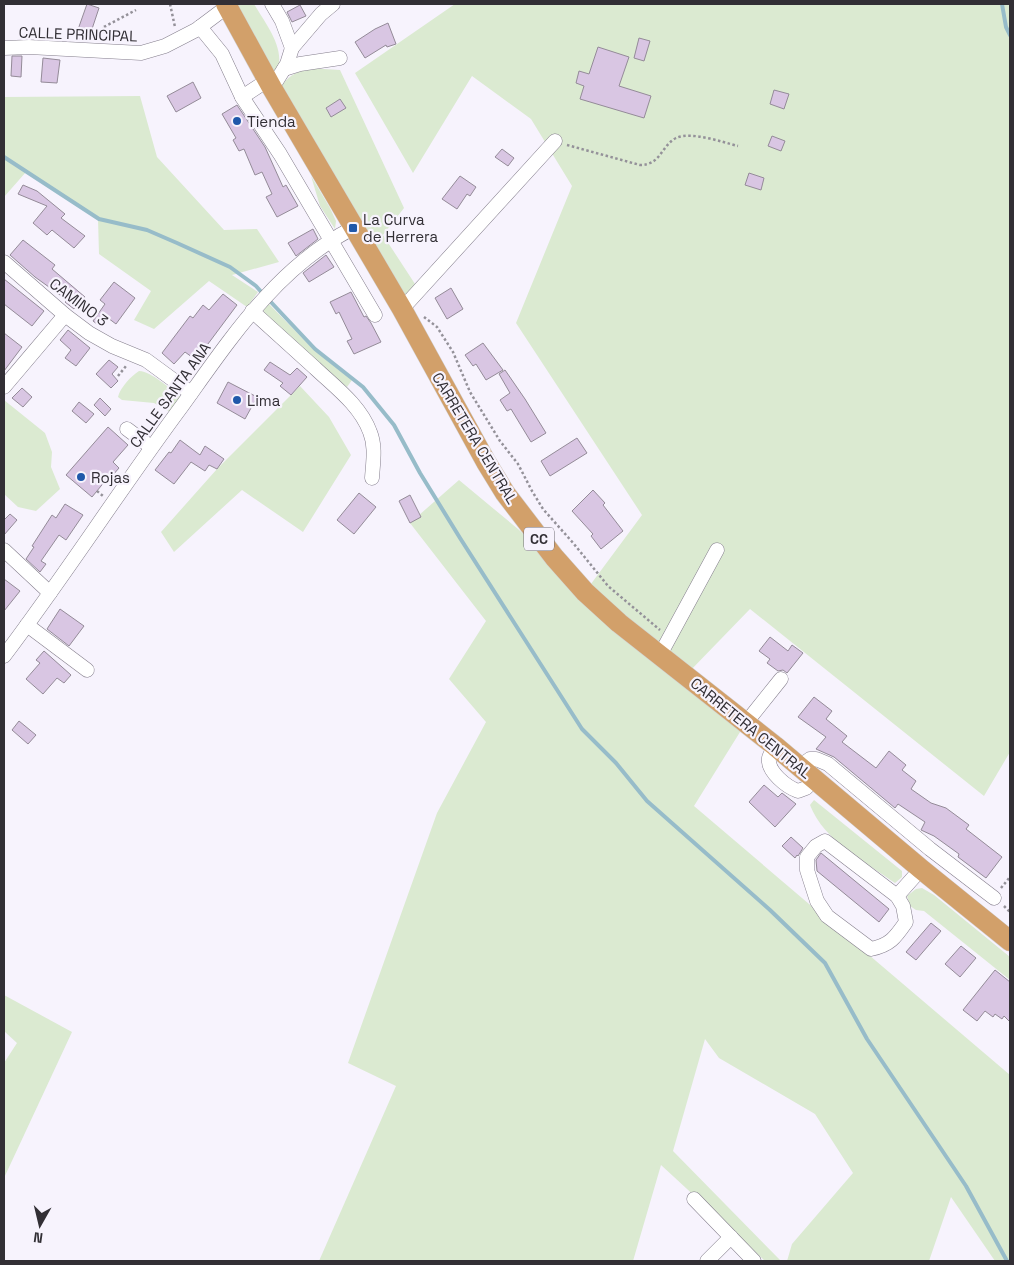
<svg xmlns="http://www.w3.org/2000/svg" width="1014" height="1265" font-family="'Space Grotesk',sans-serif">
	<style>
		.green { fill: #dbead1 }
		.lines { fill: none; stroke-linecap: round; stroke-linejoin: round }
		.stream { stroke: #97bcc9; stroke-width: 4 }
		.building { fill: #d9c6e3; stroke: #948b98 }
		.minor-casing { stroke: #847e8c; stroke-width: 15 }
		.highway-casing { stroke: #d2d1d3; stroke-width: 21 }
		.path { stroke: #949199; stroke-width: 2.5; stroke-dasharray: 2.5 2.5; stroke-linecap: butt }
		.minor { stroke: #fff; stroke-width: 14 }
		.highway { stroke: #d2a06a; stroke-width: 20 }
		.poi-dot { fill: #1f58aa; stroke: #f7f3fd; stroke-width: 2 }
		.labels { text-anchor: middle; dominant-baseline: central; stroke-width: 4.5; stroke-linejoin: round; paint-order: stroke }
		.shield { fill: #f7f3fd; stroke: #6d6a71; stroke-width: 1 }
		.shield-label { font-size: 14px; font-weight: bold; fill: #322f35 }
		.street-label { font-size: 15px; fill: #322f35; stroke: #f7f3fd }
		.poi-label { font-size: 15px; fill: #322f35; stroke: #f7f3fd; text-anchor: start }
	</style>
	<rect width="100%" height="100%" fill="#f7f3fd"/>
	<g class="green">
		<path d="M231,4H254C265,23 289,52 275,74Z"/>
		<polygon points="455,4 1010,4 1010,752 984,796 750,609 688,673 745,724 694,806 1010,1075 1010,1261 995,1261 951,1197 929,1261 787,1261 792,1244 853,1173 815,1114 719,1058 705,1039 673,1151 781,1261 765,1261 661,1165 633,1261 319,1261 396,1086 348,1063 437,813 486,722 449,679 486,621 410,523 459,480 518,529 585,592 642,515 516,323 572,186 531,119 472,76 413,173 355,73"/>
		<path d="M308,68L340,70L404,208L383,235L415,284L407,295L403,296L280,89C287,76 295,73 308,68Z"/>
		<polygon points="140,96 157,157 224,230 257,229 279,262 232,275 258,292 247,307 209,281 154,329 134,320 151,291 99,254 98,219 26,172 4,197 4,97"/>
		<polygon points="311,176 330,208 336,221 335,229 320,206"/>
		<polygon points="267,302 314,350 352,380 347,387 317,364 265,315 263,309"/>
		<path d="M139,371C153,372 168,388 180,396V398L170,412L154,403L122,400L118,397C120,388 131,376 139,371Z"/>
		<polygon points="300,386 329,417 351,455 303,532 242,490 174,552 161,532 217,469"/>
		<polygon points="4,400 45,433 52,452 51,467 60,489 36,511 18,507 4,494"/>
		<path d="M814,800L902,871V877L895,883C864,861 824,841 810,805Z"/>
		<polygon points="922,888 934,895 1010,957 1010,980 924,911 916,910 910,906 907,896 916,889"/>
		<polygon points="4,995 72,1032 4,1178 4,1063 17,1043 4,1031"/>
	</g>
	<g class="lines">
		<g class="stream">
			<polyline points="1002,4 1006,27 1010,35"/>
			<polyline points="4,157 99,219 147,230 177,243 230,267 256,286 264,295"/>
			<polyline points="269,300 315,349 363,387 394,425 420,473 460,538 582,729 616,763 647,801 770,910 825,963 867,1039 966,1186 1007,1261"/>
		</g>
	</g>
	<g class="building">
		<polygon points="87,4 99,8 88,41 75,38"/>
		<polygon points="300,5 306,16 292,22 287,12"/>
		<polygon points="388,23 396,44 387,47 386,45 365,58 355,42 375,29"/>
		<polygon points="639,38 650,41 644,61 634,58"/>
		<polygon points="598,47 629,57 619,86 651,96 644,118 580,99 584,86 576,83 579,71 589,74"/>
		<polygon points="12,56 22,56 21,77 11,76"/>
		<polygon points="43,58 60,60 57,83 41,82"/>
		<polygon points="193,82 201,98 176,112 167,96"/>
		<polygon points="774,90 789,94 784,109 770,104"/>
		<polygon points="340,99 346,108 331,117 326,108"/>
		<polygon points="237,105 265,147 283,187 286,185 298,206 277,217 266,197 272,194 262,172 255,175 244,149 239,151 233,140 236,138 222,114"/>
		<polygon points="772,136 785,141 781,151 768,146"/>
		<polygon points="502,149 514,158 508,166 495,157"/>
		<polygon points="749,173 764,178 761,190 745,185"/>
		<polygon points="460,176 476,187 470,196 467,194 457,209 442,199"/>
		<polygon points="23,185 37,191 65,214 61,218 85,236 74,248 52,230 47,235 33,223 47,206 18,194"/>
		<polygon points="313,229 318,239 296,256 288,243"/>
		<polygon points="23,240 55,265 52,269 85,297 74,309 65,302 67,300 35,277 10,255"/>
		<polygon points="326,255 334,267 309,282 303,273"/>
		<polygon points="4,279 44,311 32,326 4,304"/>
		<polygon points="114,282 135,298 116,324 108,318 101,327 93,321 105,304 100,300"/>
		<polygon points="451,288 463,309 447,319 435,298"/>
		<polygon points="351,292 364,317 366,316 371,323 381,342 354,354 347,341 352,339 339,312 336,314 330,302"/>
		<polygon points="223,294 237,305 196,360 185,352 174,364 162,353 190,316 193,318 203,305 209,310"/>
		<polygon points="68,330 90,348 76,366 65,358 71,350 60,340"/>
		<polygon points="4,333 22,347 4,371"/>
		<polygon points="483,343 503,370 486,380 476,364 473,366 465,355"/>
		<polygon points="109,360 118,367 112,374 118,381 111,388 96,374"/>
		<polygon points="270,362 290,375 297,368 307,377 291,395 280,386 283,383 264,370"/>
		<polygon points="505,370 525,399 546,433 531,442 511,409 507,411 500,400 510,393 499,374"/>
		<polygon points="228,382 257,397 245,419 217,403"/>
		<polygon points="22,388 32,397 23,407 12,398"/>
		<polygon points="100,398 111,409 105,416 94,405"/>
		<polygon points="79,402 94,414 86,423 72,411"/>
		<polygon points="108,427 128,445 113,462 119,468 112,476 110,475 92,497 66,475"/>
		<polygon points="577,438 587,453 550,476 541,461"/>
		<polygon points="180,440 200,455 205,446 224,459 217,469 209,465 205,471 191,462 174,484 155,470 169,452 171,453"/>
		<polygon points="593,490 605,503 603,505 623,531 601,549 591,536 593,534 572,511"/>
		<polygon points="359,493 376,507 354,534 337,520"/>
		<polygon points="410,495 421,517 410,523 399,501"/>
		<polygon points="65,504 83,515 66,540 59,535 41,561 46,564 40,572 26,559 34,547 32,546 52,515 56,518"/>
		<polygon points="10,514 17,520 4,535 4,520"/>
		<polygon points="4,579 20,591 4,611"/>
		<polygon points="60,609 84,626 69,646 47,629"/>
		<polygon points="770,637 788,651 792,645 803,653 787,673 783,670 778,671 767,663 770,659 759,651"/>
		<polygon points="44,651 71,675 64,683 57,678 43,694 26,679 40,663 36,660"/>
		<polygon points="814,697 832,711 826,719 847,736 842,742 876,768 889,751 906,765 902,770 916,781 911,789 931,803 946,808 969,825 966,829 1002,857 986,878 958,857 959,854 934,836 921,830 925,822 898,804 895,808 834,757 816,749 826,737 798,717"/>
		<polygon points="19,721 36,735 28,744 12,730"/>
		<polygon points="764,785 778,797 782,793 796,804 775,827 749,802"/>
		<polygon points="791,837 803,848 798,856 797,855 795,858 782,846"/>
		<polygon points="821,853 889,909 879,922 817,871 816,860"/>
		<polygon points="931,923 941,931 916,960 906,952"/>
		<polygon points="961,946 976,958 960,977 945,964"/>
		<polygon points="995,970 1010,982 1010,1022 1004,1016 1002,1019 995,1014 993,1017 985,1011 977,1021 963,1010"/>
	</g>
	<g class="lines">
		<defs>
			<g id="minor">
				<polyline points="272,4 282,21 292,48"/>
				<polyline points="200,27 222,54 242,97 280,154 375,315"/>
				<polyline points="4,48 29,47 141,53 165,46 196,30 228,6"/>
				<polyline points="284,69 300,64 340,58"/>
				<polyline points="272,88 287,64 292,48 321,14 333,4"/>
				<polyline points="242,97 268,80"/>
				<polyline points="4,262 65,315 89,333 112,346 146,360 191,393"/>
				<polyline points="402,309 555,141"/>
				<path d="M252,311C273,330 294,349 315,368C335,387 360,405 370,432C376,447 373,462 372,478"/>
				<polyline points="4,387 65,315"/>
				<polyline points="127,429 151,447"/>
				<polyline points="4,550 50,593"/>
				<polyline points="27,625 87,670"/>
				<polyline points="660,655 717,550"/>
				<path d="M4,656C66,574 121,488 182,406C231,338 277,267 353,228"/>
				<polyline points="745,724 781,679"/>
				<path d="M775,746C773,750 770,754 769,758C767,772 787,787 798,791L806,788L814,780"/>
				<polyline points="799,767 810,759 816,759 828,764 930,849 994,898"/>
				<path d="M825,841L897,896L903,906L906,922C895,938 890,945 871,949L827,916L817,901L807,870V857L816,846Z"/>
				<polyline points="897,896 921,869"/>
				<polyline points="694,1199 754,1261"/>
				<polyline points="707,1261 731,1237"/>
			</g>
			<polyline id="highway" points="226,4 272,88 402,309 486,462 505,493 554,557 585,592 619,623 775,746 921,869 1010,941"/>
		</defs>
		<use href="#minor" class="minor-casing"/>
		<use href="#highway" class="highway-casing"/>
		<g class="path">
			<polyline points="170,4 175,27"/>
			<polyline points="110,38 102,28 136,10"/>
			<path d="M567,145L640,165C661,165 661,146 676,138C691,131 722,142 738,146"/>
			<polyline points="424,317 437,327 453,352 470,392 500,441 518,464 532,491 543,509 574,544 608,586 660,630"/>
			<polyline points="118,376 126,366"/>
			<polyline points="97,491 103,496"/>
			<polyline points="1001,888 1010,877"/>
			<polyline points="1004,906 1010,912"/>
		</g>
		<use href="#minor" class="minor"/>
		<use href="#highway" class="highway"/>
	</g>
	<g class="poi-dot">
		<circle cx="237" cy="121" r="5"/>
		<rect x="348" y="223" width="10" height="10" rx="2.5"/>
		<circle cx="237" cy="400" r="5"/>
		<circle cx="81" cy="477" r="5"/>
	</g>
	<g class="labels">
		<rect class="shield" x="524" y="527.5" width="30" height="23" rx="4"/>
		<g class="shield-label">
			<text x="539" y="539">CC</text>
		</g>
		<g class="street-label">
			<text transform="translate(78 34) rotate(2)">CALLE PRINCIPAL</text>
			<text transform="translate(79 302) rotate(37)">CAMINO 3</text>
			<text transform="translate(170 395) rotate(-54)">CALLE SANTA ANA</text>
			<text transform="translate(475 438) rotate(59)">CARRETERA CENTRAL</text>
			<text transform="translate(751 728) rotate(39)">CARRETERA CENTRAL</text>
		</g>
		<g class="poi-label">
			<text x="247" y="121">Tienda</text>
			<text x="363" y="219">La Curva<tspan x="363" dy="17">de Herrera</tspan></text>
			<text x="247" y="400">Lima</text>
			<text x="91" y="477">Rojas</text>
		</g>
	</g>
	<rect width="1014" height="1265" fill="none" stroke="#322f35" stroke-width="10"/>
	<g transform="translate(40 1225) rotate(188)" stroke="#f7f3fd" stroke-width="4" paint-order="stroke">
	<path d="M0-4L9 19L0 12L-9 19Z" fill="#322f35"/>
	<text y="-8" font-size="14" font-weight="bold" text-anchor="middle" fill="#322f35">N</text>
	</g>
</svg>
